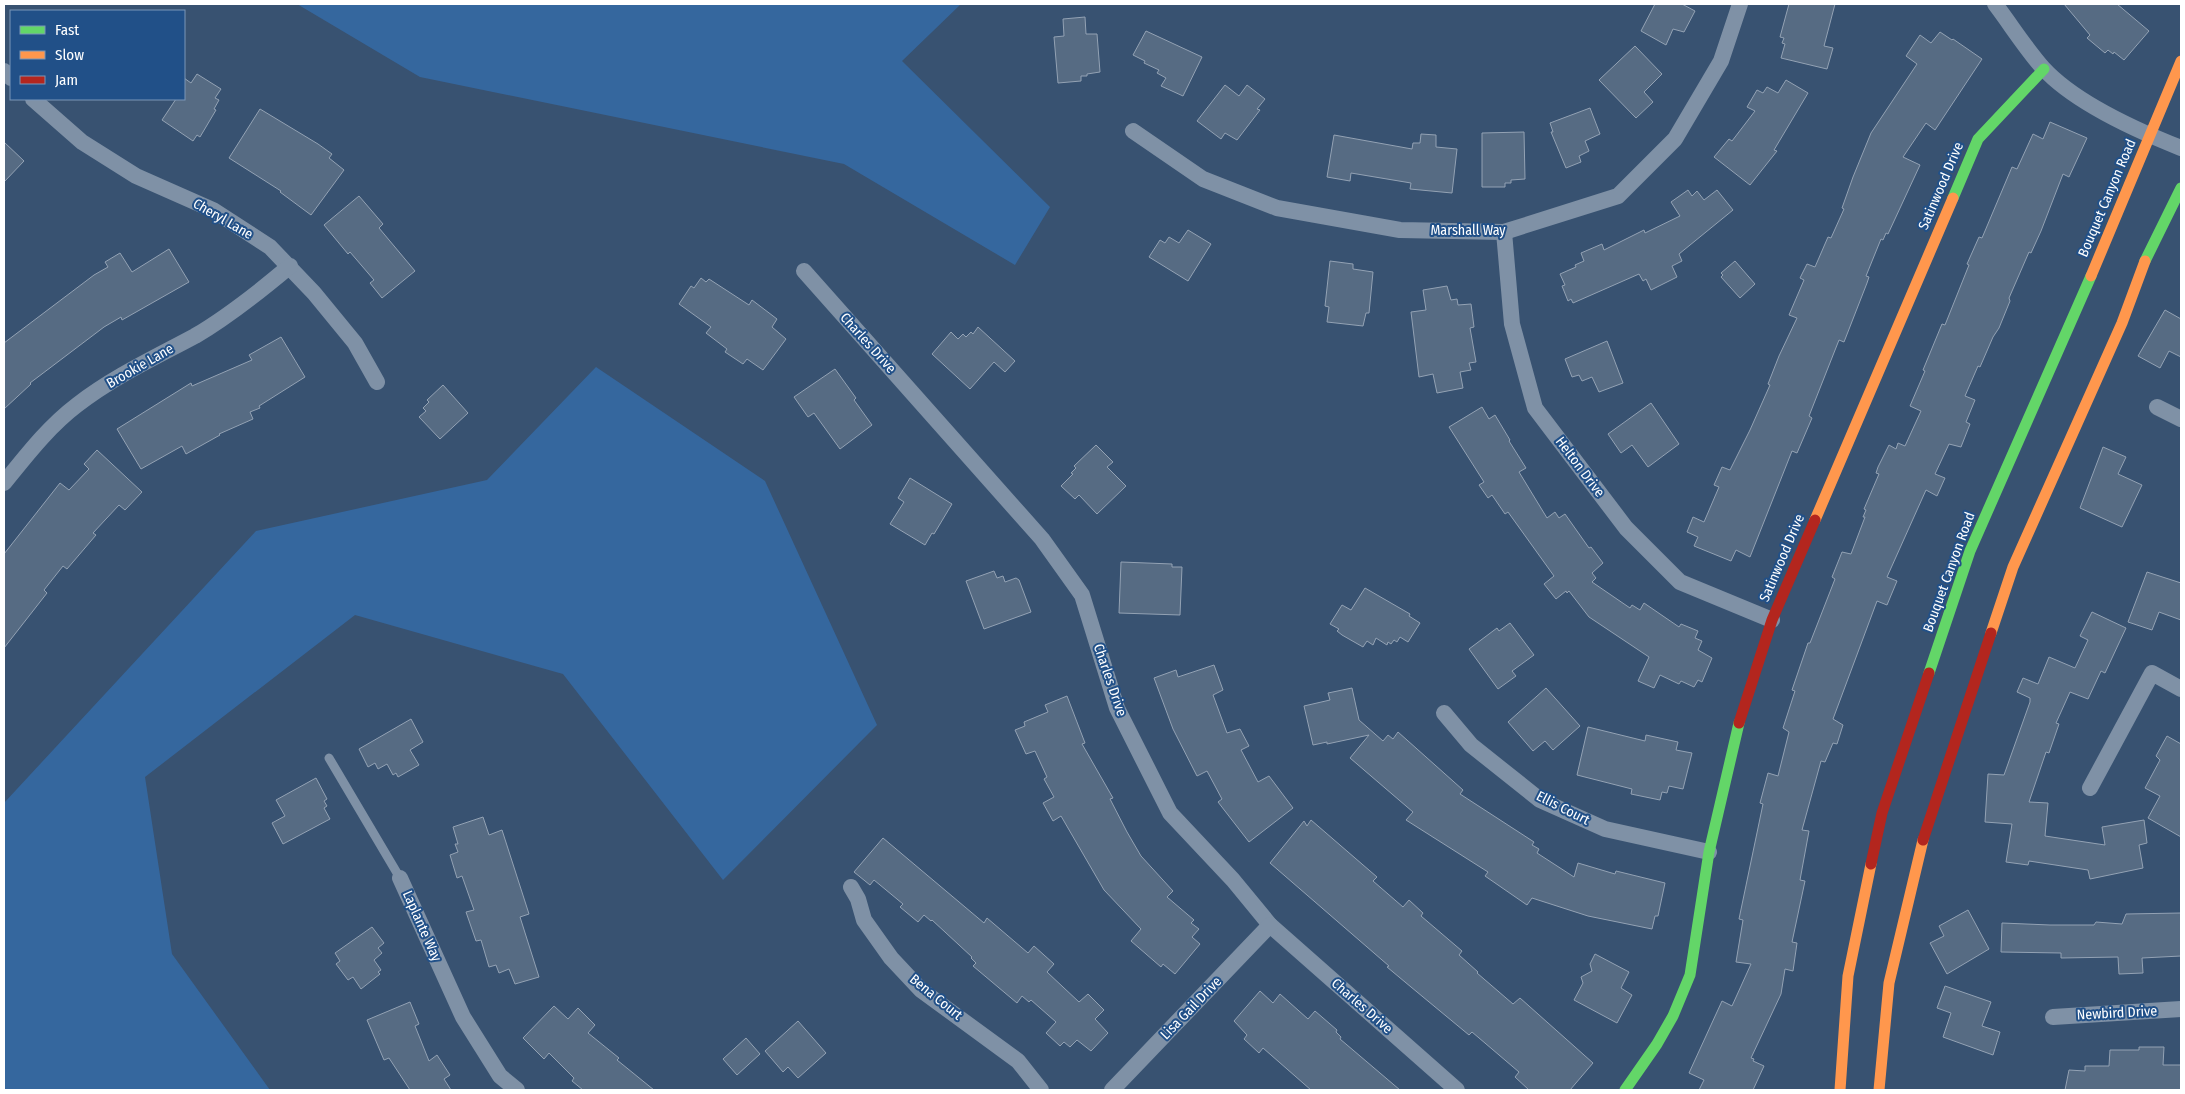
<svg xmlns="http://www.w3.org/2000/svg" width="2185" height="1094" font-family="'Fira Sans Condensed',sans-serif">
	<style>
		.green { fill: #35679e }
		.building { fill: #566b83; stroke: #93a2b4 }
		.lines { fill: none; stroke-linecap: round; stroke-linejoin: round }
		.lane { stroke: #7f91a6; stroke-width: 9 }
		.street { stroke: #7f91a6; stroke-width: 16 }
		.fast { stroke: #63d668; stroke-width: 11 }
		.slow { stroke: #ff974d; stroke-width: 11 }
		.jam { stroke: #b3261e; stroke-width: 11 }
		.labels { text-anchor: middle; dominant-baseline: central; stroke-width: 4; stroke-linejoin: round; paint-order: stroke }
		.street-label { font-size: 14px; fill: #fff; stroke: #215088 }
	</style>
	<rect width="100%" height="100%" fill="#385271"/>
	<g class="green">
		<polygon points="297,4 961,4 902,61 1050,207 1015,265 844,164 420,77"/>
		<polygon points="596,367 765,481 877,725 723,880 563,674 355,615 145,777 172,954 270,1090 4,1090 4,803 256,531 487,480"/>
	</g>
	<g class="building">
		<polygon points="1655,4 1682,4 1695,11 1684,32 1673,29 1666,45 1641,31"/>
		<polygon points="1789,4 1835,4 1824,46 1833,48 1827,69 1781,58 1785,44 1782,43 1784,38 1780,37"/>
		<polygon points="2064,4 2117,4 2149,31 2124,60 2114,52 2113,54 2108,50 2105,53 2087,38 2090,35"/>
		<polygon points="1085,17 1086,34 1097,34 1100,72 1087,74 1087,76 1081,76 1081,81 1058,83 1054,37 1064,36 1063,19"/>
		<polygon points="1146,31 1202,57 1183,96 1161,86 1166,78 1157,73 1159,70 1144,63 1145,61 1133,55"/>
		<polygon points="1940,32 1952,40 1953,39 1982,59 1935,130 1926,123 1903,157 1920,165 1888,234 1886,233 1883,240 1881,239 1866,276 1869,277 1867,283 1844,342 1839,340 1809,416 1812,418 1797,453 1792,451 1750,557 1736,550 1731,561 1694,546 1698,537 1687,532 1693,517 1704,522 1719,487 1714,485 1722,467 1730,470 1750,430 1770,385 1768,384 1779,356 1797,318 1789,315 1804,280 1800,278 1807,264 1815,267 1828,237 1831,238 1844,209 1842,208 1853,177 1871,133 1917,64 1906,56 1920,35 1931,43"/>
		<polygon points="1635,46 1662,74 1644,92 1653,102 1636,118 1599,80"/>
		<polygon points="197,74 221,89 215,98 219,100 214,109 216,110 200,137 197,135 193,141 162,120 176,99 184,99 184,78 191,83"/>
		<polygon points="1786,80 1808,93 1774,150 1777,151 1750,185 1714,157 1729,139 1732,141 1755,111 1747,107 1757,90 1763,93 1767,87 1778,93"/>
		<polygon points="1225,85 1239,96 1247,85 1265,99 1257,109 1260,110 1237,140 1225,133 1221,139 1197,121"/>
		<polygon points="1590,108 1600,134 1585,141 1589,151 1579,156 1581,162 1566,168 1551,132 1553,132 1550,123"/>
		<polygon points="260,109 318,144 332,154 329,158 344,170 311,215 280,192 281,191 229,158"/>
		<polygon points="2050,122 2087,138 2069,177 2063,174 2041,231 2031,253 2029,252 2009,298 2010,301 1999,328 1993,337 1980,367 1978,366 1965,396 1975,400 1966,422 1970,424 1961,447 1949,444 1935,474 1945,478 1937,496 1926,490 1887,577 1897,581 1887,605 1877,601 1833,719 1843,725 1837,744 1833,743 1825,762 1821,761 1802,830 1809,831 1800,880 1805,881 1792,942 1797,943 1793,971 1785,969 1781,994 1751,1058 1754,1059 1753,1061 1764,1066 1753,1090 1699,1090 1704,1080 1689,1073 1722,1001 1732,1006 1751,964 1736,962 1743,920 1739,919 1763,804 1760,803 1768,773 1778,776 1789,732 1783,728 1795,691 1792,690 1808,643 1810,643 1835,579 1832,577 1842,552 1851,554 1865,517 1863,517 1866,510 1864,509 1879,474 1876,473 1878,467 1889,445 1896,449 1898,443 1905,446 1921,411 1910,406 1925,371 1923,370 1942,324 1945,325 1969,265 1967,264 1979,237 1982,238 2012,167 2017,169 2033,134 2043,139"/>
		<polygon points="1524,132 1525,179 1511,180 1511,183 1505,183 1505,187 1482,187 1482,133"/>
		<polygon points="1421,134 1436,135 1436,147 1457,149 1452,193 1410,189 1411,183 1351,173 1350,181 1327,177 1334,135 1412,149 1413,143 1420,143"/>
		<polygon points="4,142 24,161 4,182"/>
		<polygon points="1688,190 1692,196 1697,191 1704,200 1717,190 1733,210 1679,254 1682,261 1672,266 1677,277 1651,290 1646,279 1643,281 1639,274 1573,303 1571,299 1568,301 1562,286 1565,285 1560,274 1576,267 1575,265 1584,261 1581,253 1602,244 1604,250 1644,230 1645,233 1680,216 1671,202"/>
		<polygon points="359,196 383,224 379,228 415,271 382,298 370,283 374,280 350,252 348,254 324,225"/>
		<polygon points="1188,230 1211,244 1188,281 1149,257 1160,240 1165,243 1169,237 1179,243"/>
		<polygon points="169,249 189,282 122,320 121,317 104,327 30,383 31,384 4,409 4,343 94,275 108,267 105,262 120,253 132,272"/>
		<polygon points="1330,261 1353,264 1353,269 1373,272 1369,313 1366,313 1363,326 1327,322 1329,307 1325,306"/>
		<polygon points="1735,261 1755,284 1740,298 1721,277 1723,275 1721,273"/>
		<polygon points="701,278 706,282 709,279 749,305 752,300 777,319 772,327 786,339 763,370 747,359 743,364 725,352 727,349 706,333 711,327 679,304 691,286 694,288"/>
		<polygon points="1447,286 1451,300 1457,299 1458,305 1471,304 1474,327 1470,328 1476,362 1469,363 1471,370 1460,372 1463,388 1437,393 1433,374 1419,377 1411,312 1426,310 1423,290"/>
		<polygon points="2165,310 2181,319 2181,357 2169,351 2160,368 2138,356"/>
		<polygon points="978,327 1015,361 1005,372 994,362 970,389 932,354 951,332 958,339 963,334 966,337 971,332 973,334"/>
		<polygon points="281,337 305,377 259,406 260,408 250,412 253,419 219,434 220,435 186,454 182,446 141,469 117,429 191,383 192,386 252,360 249,355"/>
		<polygon points="1607,341 1623,383 1599,392 1592,377 1582,381 1579,375 1572,377 1565,359"/>
		<polygon points="835,369 856,398 854,400 872,425 840,449 814,413 808,417 794,397"/>
		<polygon points="443,385 468,413 440,439 419,417 426,411 423,408 429,402 427,400"/>
		<polygon points="1651,403 1679,444 1648,467 1632,445 1621,453 1608,434"/>
		<polygon points="1482,407 1489,419 1495,415 1510,440 1509,441 1526,468 1519,472 1547,518 1555,512 1559,518 1565,514 1589,548 1591,547 1603,563 1592,573 1596,578 1592,582 1630,608 1632,605 1640,610 1644,603 1679,627 1681,624 1698,631 1695,638 1702,641 1698,650 1712,658 1702,682 1698,680 1694,687 1681,681 1679,684 1660,675 1654,688 1638,681 1649,657 1589,617 1569,591 1567,593 1566,591 1556,599 1544,584 1554,576 1508,512 1505,514 1492,495 1488,498 1479,485 1484,482 1449,427"/>
		<polygon points="1096,445 1113,462 1107,467 1126,486 1097,514 1079,495 1075,499 1061,486 1073,474 1071,473 1076,468 1074,466"/>
		<polygon points="2103,447 2126,457 2118,474 2142,485 2122,527 2080,508"/>
		<polygon points="97,450 142,492 125,510 119,505 93,533 96,535 67,569 63,566 44,590 47,593 4,648 4,554 60,483 69,490 89,469 84,464"/>
		<polygon points="910,478 952,504 934,534 932,533 925,545 890,524 904,502 898,498"/>
		<polygon points="1121,562 1172,564 1172,567 1182,567 1180,615 1119,613"/>
		<polygon points="994,571 997,578 1003,576 1005,582 1016,578 1019,580 1031,612 984,629 966,581"/>
		<polygon points="2147,572 2181,583 2181,620 2159,612 2152,630 2128,622"/>
		<polygon points="1365,588 1410,614 1409,616 1420,623 1408,642 1400,637 1397,642 1394,640 1391,644 1388,642 1387,645 1376,638 1373,645 1367,641 1363,647 1342,635 1337,631 1339,629 1330,624 1342,605 1351,610"/>
		<polygon points="2092,612 2126,628 2105,673 2101,671 2088,699 2070,692 2056,723 2059,724 2049,753 2046,752 2029,802 2048,803 2045,836 2105,845 2102,827 2144,820 2147,843 2139,845 2143,868 2090,879 2088,870 2029,861 2028,865 2006,862 2012,824 1985,822 1988,774 2004,775 2030,702 2030,698 2017,692 2023,678 2038,684 2049,657 2075,668 2088,640 2080,636"/>
		<polygon points="1510,623 1534,655 1512,671 1516,676 1498,689 1469,649 1497,628 1499,631"/>
		<polygon points="1214,665 1223,690 1213,695 1227,733 1240,729 1249,746 1241,750 1258,782 1269,776 1293,808 1249,842 1218,802 1222,799 1207,771 1197,776 1173,729 1154,678 1176,670 1178,677"/>
		<polygon points="1352,688 1359,720 1383,741 1388,735 1393,739 1398,732 1463,790 1460,794 1534,842 1532,845 1539,849 1537,853 1574,877 1578,863 1615,874 1616,871 1665,883 1658,916 1655,916 1652,929 1588,916 1532,898 1527,905 1485,876 1488,872 1406,820 1413,812 1350,758 1369,735 1327,744 1327,742 1313,745 1304,706 1330,700 1328,693"/>
		<polygon points="1546,688 1580,726 1553,750 1545,741 1533,751 1508,722"/>
		<polygon points="1067,696 1085,743 1082,744 1113,798 1110,799 1127,832 1141,856 1173,891 1167,897 1194,920 1191,923 1199,929 1192,937 1200,944 1175,974 1163,964 1161,967 1131,941 1141,929 1104,890 1061,816 1053,821 1043,803 1054,797 1044,779 1047,777 1035,751 1026,754 1015,730 1025,726 1024,722 1048,712 1045,705"/>
		<polygon points="411,719 423,742 410,750 419,765 398,777 396,773 393,775 387,764 378,769 375,763 368,767 359,749"/>
		<polygon points="1588,727 1645,741 1646,735 1678,742 1676,750 1692,753 1683,789 1669,786 1667,793 1662,792 1660,800 1631,794 1632,789 1577,775"/>
		<polygon points="2167,736 2181,744 2181,837 2148,818 2160,796 2145,788 2160,760 2156,756"/>
		<polygon points="316,778 327,799 324,801 327,806 324,808 330,819 283,844 272,823 285,816 276,800"/>
		<polygon points="483,817 489,835 502,830 529,914 520,917 539,977 515,984 509,969 499,973 496,965 489,967 481,940 476,941 466,912 474,910 462,876 457,878 450,855 458,852 455,844 458,844 453,827"/>
		<polygon points="1311,820 1377,877 1373,881 1403,907 1409,900 1423,913 1421,916 1462,951 1459,955 1478,972 1477,973 1513,1004 1520,998 1593,1063 1570,1090 1529,1090 1515,1077 1519,1072 1472,1032 1469,1035 1411,987 1387,967 1389,966 1270,863 1304,821 1307,826"/>
		<polygon points="883,838 984,923 987,918 1028,953 1034,946 1054,964 1047,972 1079,1002 1088,994 1104,1010 1095,1019 1108,1033 1091,1051 1077,1040 1070,1047 1064,1042 1060,1046 1046,1033 1056,1022 1031,1000 1029,1002 1022,996 1017,1003 973,966 976,963 971,958 972,957 932,920 931,921 924,915 918,922 900,907 903,904 874,880 870,885 854,872"/>
		<polygon points="1968,910 1989,949 1947,974 1930,943 1944,936 1939,926"/>
		<polygon points="2181,913 2181,956 2142,958 2143,973 2119,974 2118,957 2061,958 2061,953 2001,952 2002,923 2050,925 2094,925 2096,922 2122,924 2126,914"/>
		<polygon points="372,927 384,943 378,948 382,953 374,960 381,970 378,972 380,974 361,989 353,977 348,980 336,964 340,961 335,953"/>
		<polygon points="1595,954 1629,972 1621,988 1632,995 1617,1023 1574,1000 1583,983 1581,977 1592,971 1590,964"/>
		<polygon points="1945,986 1991,1002 1982,1026 2000,1032 1993,1055 1943,1037 1951,1013 1937,1008"/>
		<polygon points="1260,991 1273,1003 1280,994 1308,1019 1315,1011 1337,1030 1336,1032 1341,1037 1340,1039 1400,1090 1311,1090 1263,1048 1259,1053 1244,1039 1247,1035 1234,1021"/>
		<polygon points="410,1002 419,1024 415,1026 429,1061 437,1055 450,1075 444,1079 451,1090 410,1090 389,1058 384,1060 367,1020"/>
		<polygon points="554,1006 568,1019 578,1008 595,1025 588,1033 619,1058 617,1060 654,1090 583,1090 572,1081 574,1078 549,1053 544,1059 523,1038"/>
		<polygon points="798,1021 826,1053 798,1078 788,1067 783,1072 765,1051"/>
		<polygon points="746,1038 760,1054 737,1075 723,1059"/>
		<polygon points="2139,1047 2164,1047 2163,1065 2181,1065 2181,1090 2065,1090 2069,1070 2085,1071 2085,1066 2109,1066 2110,1050 2139,1050"/>
	</g>
	<g class="lines">
		<polyline class="lane" points="329,758 400,878"/>
		<g class="street">
			<path d="M1995,4C2011,25 2026,49 2043,68C2075,103 2138,131 2181,148"/>
			<polyline points="4,71 11,78"/>
			<polyline points="33,99 82,142 136,176 213,210 270,247 314,293 355,343 377,382"/>
			<polyline points="1133,131 1203,179 1277,208 1400,230 1504,232 1618,196 1675,139 1721,61 1740,4"/>
			<polyline points="1504,232 1512,324 1535,408 1626,528 1680,582 1772,620"/>
			<polyline points="804,271 1042,539 1082,595 1117,708 1170,813 1233,880 1270,925 1457,1090"/>
			<polyline points="2157,407 2181,419"/>
			<path d="M4,483C26,456 48,427 77,405C113,377 154,358 195,336C229,316 259,292 290,266"/>
			<polyline points="1444,713 1471,745 1540,800 1605,829 1709,852"/>
			<polyline points="2090,788 2152,673 2181,689"/>
			<polyline points="400,878 463,1017 500,1076 517,1090"/>
			<polyline points="851,887 858,899 864,920 891,958 921,990 1018,1061 1041,1090"/>
			<polyline points="2053,1017 2181,1009"/>
			<polyline points="1112,1090 1270,925"/>
		</g>
		<g class="fast">
			<polyline points="1953,198 1978,139 2044,69"/>
			<polyline points="2145,261 2181,188"/>
			<polyline points="1929,673 1970,551 2091,276"/>
			<polyline points="1625,1090 1657,1044 1673,1016 1690,975 1709,852 1739,723"/>
		</g>
		<g class="slow">
			<polyline points="2091,276 2181,61"/>
			<polyline points="1815,520 1953,198"/>
			<polyline points="1991,633 2013,567 2122,323 2145,261"/>
			<polyline points="1840,1090 1848,976 1871,864"/>
			<polyline points="1879,1090 1889,983 1923,840"/>
		</g>
		<g class="jam">
			<polyline points="1739,723 1772,620 1815,520"/>
			<polyline points="1923,840 1991,633"/>
			<polyline points="1871,864 1882,813 1929,673"/>
		</g>
	</g>
	<g class="labels">
		<g class="street-label">
			<text transform="translate(1941 186) rotate(-67)">Satinwood Drive</text>
			<text transform="translate(2107 198) rotate(-67)">Bouquet Canyon Road</text>
			<text transform="translate(223 219) rotate(30)">Cheryl Lane</text>
			<text x="1468" y="230">Marshall Way</text>
			<text transform="translate(868 343) rotate(48)">Charles Drive</text>
			<text transform="translate(140 366) rotate(-30)">Brookie Lane</text>
			<text transform="translate(1580 467) rotate(53)">Helton Drive</text>
			<text transform="translate(1782 558) rotate(-67)">Satinwood Drive</text>
			<text transform="translate(1949 572) rotate(-70)">Bouquet Canyon Road</text>
			<text transform="translate(1110 680) rotate(71)">Charles Drive</text>
			<text transform="translate(1563 808) rotate(27)">Ellis Court</text>
			<text transform="translate(422 926) rotate(66)">Laplante Way</text>
			<text transform="translate(936 997) rotate(39)">Bena Court</text>
			<text transform="translate(1362 1006) rotate(41)">Charles Drive</text>
			<text transform="translate(1191 1008) rotate(-46)">Lisa Gail Drive</text>
			<text transform="translate(2117 1013) rotate(-3)">Newbird Drive</text>
		</g>
	</g>
	<rect width="2185" height="1094" fill="none" stroke="#ffffff" stroke-width="10"/>
	<rect x="10" y="10" width="175" height="90" fill="#215088" stroke="#7a96b8"/>
	<rect x="20" y="26" width="25" height="8" fill="#63d668" stroke="#7a96b8"/>
	<text x="55" y="35" font-size="15" fill="#ffffff">Fast</text>
	<rect x="20" y="51" width="25" height="8" fill="#ff974d" stroke="#7a96b8"/>
	<text x="55" y="60" font-size="15" fill="#ffffff">Slow</text>
	<rect x="20" y="76" width="25" height="8" fill="#b3261e" stroke="#7a96b8"/>
	<text x="55" y="85" font-size="15" fill="#ffffff">Jam</text>
</svg>
